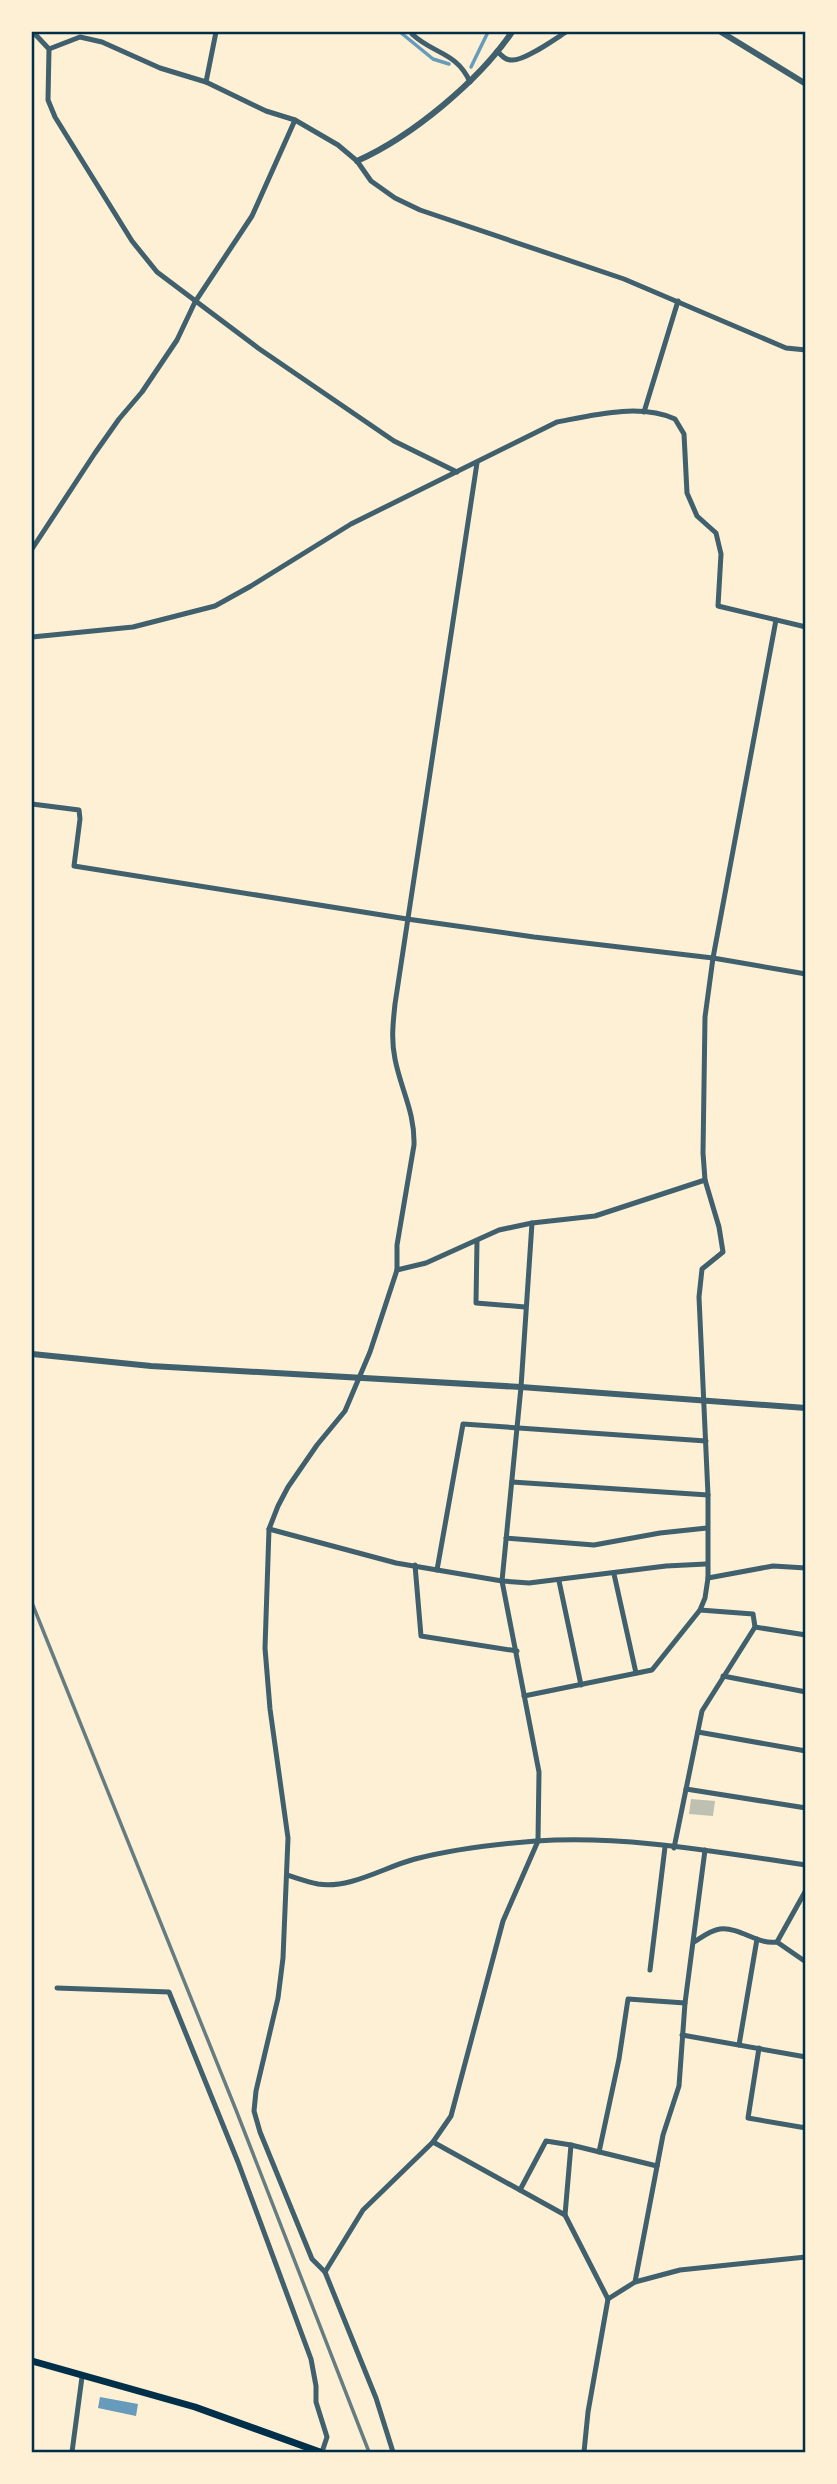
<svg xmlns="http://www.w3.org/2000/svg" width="837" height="2484" font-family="'Nunito Sans',sans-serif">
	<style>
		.water { fill: #669bbc }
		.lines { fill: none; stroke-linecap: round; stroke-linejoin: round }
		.stream { stroke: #669bbc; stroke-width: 3.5 }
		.building { fill: #bec0b2 }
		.minor { stroke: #3f606c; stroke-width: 5 }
		.tertiary { stroke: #3f606c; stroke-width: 6 }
		.secondary { stroke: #003049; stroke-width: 7 }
		.rail { stroke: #657d81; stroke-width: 3.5 }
		.neatline { fill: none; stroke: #003049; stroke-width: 2.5 }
	</style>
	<rect width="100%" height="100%" fill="#fdf0d5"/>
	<polygon class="water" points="100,2397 138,2404 136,2416 98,2408"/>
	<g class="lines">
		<g class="stream">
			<polyline points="400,32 433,59 449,64"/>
			<polyline points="471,67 488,32"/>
		</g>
	</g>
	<polygon class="building" points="691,1799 715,1801 713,1816 689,1814"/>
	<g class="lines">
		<g class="minor">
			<polyline points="33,32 49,49 48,100 55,117 132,241 157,272 258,348 394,441 457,472"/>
			<path d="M413,32L412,34C433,54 457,52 470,82"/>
			<polyline points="49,49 80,37 102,42 160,68 206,82 266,111 295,120 338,145 357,161 371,181 395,198 420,210 624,279 786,348 806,350"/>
			<path d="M497,51C501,55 505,60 511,60C523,62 555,39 566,32"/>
			<polyline points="206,82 216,32"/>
			<polyline points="644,412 678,301"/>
			<polyline points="32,549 95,453 119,419 142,392 177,340 195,302 252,216 295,120"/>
			<path d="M32,637L133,627L215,606L251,586L351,524L557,422C593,415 640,403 675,419L684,434L687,493L697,516L716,533L721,554L718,606L806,627"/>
			<polyline points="32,804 79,810 80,819 74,866 407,919 534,937 713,958 806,974"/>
			<polyline points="477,1241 476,1303 525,1307"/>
			<polyline points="397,1270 426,1263 499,1230 532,1223 595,1216 705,1180"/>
			<polyline points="512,1482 708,1495"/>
			<polyline points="269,1529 396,1563 502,1581 529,1583 666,1566 706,1564"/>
			<polyline points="506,1538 594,1545 660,1533 707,1528"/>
			<polyline points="415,1565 421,1636 517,1651"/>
			<polyline points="437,1570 463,1424 706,1441"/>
			<polyline points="614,1574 636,1673"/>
			<polyline points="708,1578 773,1566 806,1568"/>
			<polyline points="559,1581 581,1685"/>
			<polyline points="755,1627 806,1635"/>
			<polyline points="723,1676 806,1692"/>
			<polyline points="524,1696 652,1670 700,1610 705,1598 708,1578 708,1495 699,1297 702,1269 723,1252 719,1227 705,1180 703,1153 705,1017 713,958 776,620"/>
			<polyline points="698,1732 806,1751"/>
			<polyline points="686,1789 806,1808"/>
			<polyline points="674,1848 702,1711 755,1627 753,1614 700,1610"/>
			<path d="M287,1875C297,1878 308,1882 318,1884C351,1889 384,1867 415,1859C454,1849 495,1844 536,1841C625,1835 717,1852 806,1865"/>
			<path d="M694,1942C702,1937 711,1930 720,1929C741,1927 757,1945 777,1942L806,1890"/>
			<polyline points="777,1942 806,1962"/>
			<polyline points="650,1970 665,1847"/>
			<polyline points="57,1988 169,1992 238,2162 311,2359 316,2386 316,2402 327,2437 322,2452"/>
			<polyline points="682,2035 806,2057"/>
			<polyline points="739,2045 757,1939"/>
			<polyline points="759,2048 748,2118 806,2128"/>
			<polyline points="433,2142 565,2215 608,2299"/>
			<polyline points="599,2152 619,2059 628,1999 685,2003"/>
			<polyline points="520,2190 546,2141 571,2145 657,2166"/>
			<polyline points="565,2215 571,2145"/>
			<polyline points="325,2272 363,2210 433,2142 451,2116 503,1921 538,1841 539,1772 502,1581 521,1387 532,1223"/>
			<polyline points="635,2282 663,2135 679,2086 685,2003 705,1850"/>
			<polyline points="72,2452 82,2377"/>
			<path d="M393,2452L376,2398L325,2272L312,2259L260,2132L254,2111L256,2091L278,1998L283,1958L288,1838L270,1709L265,1648L269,1529L278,1506L288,1487L317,1445L345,1411L370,1352L397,1270V1245L414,1145C415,1112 401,1090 395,1059C391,1040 393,1023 395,1004L477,463"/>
			<polyline points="584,2452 588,2412 608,2299 635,2282 680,2270 806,2257"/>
		</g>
		<g class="tertiary">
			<polyline points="721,32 806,84"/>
			<path d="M357,161C411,137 479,81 512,32"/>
			<polyline points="32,1354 151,1366 521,1387 806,1408"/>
		</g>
		<polyline class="secondary" points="32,2361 195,2407 320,2452"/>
		<polyline class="rail" points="32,1603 236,2110 369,2452"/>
	</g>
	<rect width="837" height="2484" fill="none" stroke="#fdf0d5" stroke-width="66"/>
	<rect x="33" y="33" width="771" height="2418" class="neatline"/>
</svg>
